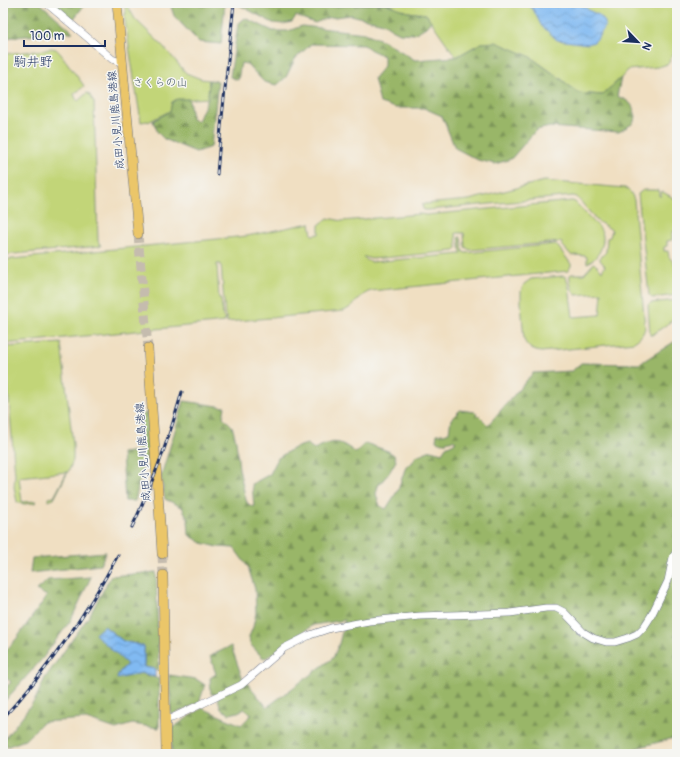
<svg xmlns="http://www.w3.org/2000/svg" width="680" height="757" font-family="Pangolin,'Klee One',sans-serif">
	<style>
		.green { fill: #c2d578; stroke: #6e826b }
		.forest { fill: url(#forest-firs); stroke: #5a7263 }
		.water { fill: url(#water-waves); stroke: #4e74a8 }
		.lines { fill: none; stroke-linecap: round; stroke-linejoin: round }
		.major-tunnel { stroke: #c5bcae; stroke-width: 9; stroke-dasharray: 9 4.5; stroke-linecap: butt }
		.minor-casing { stroke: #666d81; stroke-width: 8 }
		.major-casing { stroke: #666d81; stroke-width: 10 }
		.minor { stroke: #fff; stroke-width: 7 }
		.major { stroke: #ebc669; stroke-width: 9 }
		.rail-casing { stroke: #1b2f5e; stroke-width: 3 }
		.rail { stroke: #f6f6f2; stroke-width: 1.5; stroke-dasharray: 4.5; stroke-linecap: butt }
		.labels { text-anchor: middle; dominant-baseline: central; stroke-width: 3; stroke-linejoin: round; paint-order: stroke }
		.park-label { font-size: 11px; fill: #455864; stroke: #f6f6f2 }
		.street-label { font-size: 11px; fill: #1b2f5e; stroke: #f6f6f2 }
		.quarter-label { font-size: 13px; fill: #1b2f5e; stroke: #f6f6f2 }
	</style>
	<defs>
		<pattern id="forest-firs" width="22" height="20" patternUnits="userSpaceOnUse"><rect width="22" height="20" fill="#99b668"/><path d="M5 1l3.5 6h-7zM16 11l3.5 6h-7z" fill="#7c9459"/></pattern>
		<pattern id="water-waves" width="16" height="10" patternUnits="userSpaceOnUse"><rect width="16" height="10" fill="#81baf2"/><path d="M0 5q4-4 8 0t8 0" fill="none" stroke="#6998c7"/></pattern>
	</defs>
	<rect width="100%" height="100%" fill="#f6f6f2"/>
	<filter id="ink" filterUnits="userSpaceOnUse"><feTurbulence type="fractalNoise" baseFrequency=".025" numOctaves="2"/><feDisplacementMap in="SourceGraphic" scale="8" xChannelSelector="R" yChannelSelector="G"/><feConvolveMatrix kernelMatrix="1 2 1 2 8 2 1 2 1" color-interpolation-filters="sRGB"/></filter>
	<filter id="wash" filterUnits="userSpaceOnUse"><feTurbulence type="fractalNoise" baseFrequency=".012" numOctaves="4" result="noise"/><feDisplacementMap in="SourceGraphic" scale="16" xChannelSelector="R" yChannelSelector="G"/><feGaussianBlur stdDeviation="0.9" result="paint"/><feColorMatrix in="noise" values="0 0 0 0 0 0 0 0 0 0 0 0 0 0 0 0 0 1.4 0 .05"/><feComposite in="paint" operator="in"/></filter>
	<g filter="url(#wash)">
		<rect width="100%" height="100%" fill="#f0dfc2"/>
		<g class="green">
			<polygon points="124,3 126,3 135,19 163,46 186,73 201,79 209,80 208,98 177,100 172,103 170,111 148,122 148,121 141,122 124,15 126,14"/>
			<polygon points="312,3 378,3 323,7"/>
			<polygon points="385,3 677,3 677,47 668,64 658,67 628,70 621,78 602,95 578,93 561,79 529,56 481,43 456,57 426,14 408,12"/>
			<path d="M51,48L56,49L60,53L82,83L84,86C81,90 77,91 74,94L76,99L78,101L87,93L89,94L94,102L98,241L101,246L3,255V54L46,50Z"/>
			<path d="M544,181L625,188C630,191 632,194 634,200L645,328C643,335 640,338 634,342L541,352C533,351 528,348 524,340L521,303V291L524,284L531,279L563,276L566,277L569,287L573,317L600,315L602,293L576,295C571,291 569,280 570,275L572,274H584L594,263L602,271L605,266L600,260V258L606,252L607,238L610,237L612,230L597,221L577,197L573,196L428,210H425L423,209L422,205L424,204L469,200Z"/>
			<polygon points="643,190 659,190 659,196 661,196 661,192 663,192 675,199 677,204 677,232 672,232 672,240 667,241 667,246 664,247 664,251 668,251 669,257 677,266 677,295 652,298 649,295 638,194"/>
			<path d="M572,201L575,202C580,207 585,213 590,218C594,223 600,226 602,232C606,243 598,260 587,263V258L586,256L574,255L572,256L562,245V243L560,242L470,250L465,247L464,233H456L457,248L456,250L454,251L383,258L371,259L365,257H363L368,261L372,262L461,254L459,237H461L463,252L466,253L556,244L571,264V266L568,271L371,291C360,294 355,306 344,311L227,322V318L225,316L221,264H217L219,298L221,299L223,317L225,318V322L177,327L3,344V260L247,236L310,223L312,235L319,234V225L328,218L342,221L420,214L426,215Z"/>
			<polygon points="677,300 677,317 652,335 650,335 648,305 651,303"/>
			<polygon points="61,343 73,444 73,460 70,468 54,499 48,501 48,498 54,497 67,472 19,477 22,502 36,501 35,503 24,504 17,502 14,487 15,475 5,351 3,351 3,347"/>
		</g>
		<g class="forest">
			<polygon points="3,3 40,3 73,32 3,38"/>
			<polygon points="50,3 86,3 72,21"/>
			<polygon points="170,3 225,3 221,44 199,42 174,16"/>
			<polygon points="239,3 312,3 323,7 385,3 408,12 426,14 431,21 426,27 414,34 400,33 392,29 383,23 351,15 327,18 315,23 296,16 292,22 283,24 273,23 239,5"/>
			<path d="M245,18L273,31H288L302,26L365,33L384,41L415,60L456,57L481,43L496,42L529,56L561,79L578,93L602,95L621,78L617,96C630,102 632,102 636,117L632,124L619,132L550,127L536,130L511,159L495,164L478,160L455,148L442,116L424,108H396L380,103L374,78L384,66V56L371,50L364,45L311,44L295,59L286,77L277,85L264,82L247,64L241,63L238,80L230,77L238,24Z"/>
			<polygon points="209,80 218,81 211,147 196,152 164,139 158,133 153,121 170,111 172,102 177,99 189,99 192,119 198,121 208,98"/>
			<path d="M677,340V736L674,738L614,754H172L171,729L202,708L241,725L252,714L244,709L238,712L230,714L221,709L217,695L211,694L210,678L216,674L210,656L231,646L242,677L267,707L333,658L339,644L345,620L313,625L266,658L262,657L250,644L249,637L253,627L256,613L255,589L248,567L234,548L218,547L202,543L189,535L188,519L182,507L165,499L161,476L184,401L225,407L223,417L232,426L236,441L239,469L246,500L248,504L254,507L252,484L270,474L278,458L292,449L307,444L314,449C334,440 338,439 356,453L365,443L388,451L394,455L396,461L389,473L378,486L376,494L380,506L386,509L398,490L406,466L412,463L416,456L431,450L442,453L446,447L456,442L453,440L443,443L436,441L437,434H444L449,432L451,419L460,410L475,412L488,425L533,373L572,371L581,363L639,364Z"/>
			<polygon points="148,411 151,460 144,460 135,501 125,501 122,453 139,451 137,427 140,426 140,417"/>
			<polygon points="106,552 100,565 30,573 32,558"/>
			<polygon points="156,572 159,670 144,667 144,646 123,641 104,626 127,664 119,673 117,678 141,673 159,679 159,728 132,724 116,729 86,719 43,722 25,740 3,748 3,741 35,700 45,678 89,616 111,576"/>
			<polygon points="91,577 71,620 42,659 3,703 3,691 11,682 3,675 3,654 17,638 47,596 36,590 48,580"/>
			<polygon points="169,675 196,679 205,685 199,703 171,715"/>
		</g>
		<g class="water">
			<polygon points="526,3 575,3 585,7 590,11 599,15 605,22 605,26 597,39 594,42 588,44 557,40 541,25 533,9"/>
			<polygon points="104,626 123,641 144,646 144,667 155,669 155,677 141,673 117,679 119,673 127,664 95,634"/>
		</g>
	</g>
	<g filter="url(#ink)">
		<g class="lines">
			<g class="major-tunnel">
				<polyline points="138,234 148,348"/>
				<polyline points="162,554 163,575"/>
			</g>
			<defs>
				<g id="minor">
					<polyline points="46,3 88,38 112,59 123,63"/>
					<polyline points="165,719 172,718 241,685 284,648 310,635 331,628 369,621 420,616 510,613 546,608 556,608 564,612 583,632 593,638 606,642 615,642 628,638 637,634 644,627 651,616 668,581 673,557 677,551"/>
				</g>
				<g id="major">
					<polyline points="117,3 138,234"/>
					<path d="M148,348C152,417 158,485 162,554"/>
					<polyline points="163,575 166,754"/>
				</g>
			</defs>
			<use href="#minor" class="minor-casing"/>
			<use href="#major" class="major-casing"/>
			<use href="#minor" class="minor"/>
			<use href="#major" class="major"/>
			<defs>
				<g id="rail">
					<polyline points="217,174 221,127 234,3"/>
					<path d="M132,527C153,483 169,439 182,392"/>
					<path d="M3,718C49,668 86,615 118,555"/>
				</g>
			</defs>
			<use href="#rail" class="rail-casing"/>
			<use href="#rail" class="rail"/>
		</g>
	</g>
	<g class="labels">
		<g class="park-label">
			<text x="160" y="82">さくらの山</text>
		</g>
		<g class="street-label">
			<text transform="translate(116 120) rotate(-95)">成田小見川鹿島港線</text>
			<text transform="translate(143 452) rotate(-94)">成田小見川鹿島港線</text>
		</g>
		<g class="quarter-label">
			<text x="33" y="62">駒井野</text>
		</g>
	</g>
	<rect width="680" height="757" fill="none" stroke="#f6f6f2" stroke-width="16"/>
	<g transform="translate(638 42) rotate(115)" stroke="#f6f6f2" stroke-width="3" paint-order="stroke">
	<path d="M0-3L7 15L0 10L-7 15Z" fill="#1b2f5e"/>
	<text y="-6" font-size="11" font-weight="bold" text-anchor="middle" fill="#1b2f5e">N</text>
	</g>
	<path d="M24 40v6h81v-6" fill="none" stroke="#1b2f5e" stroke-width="2"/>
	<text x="30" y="40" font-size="12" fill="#1b2f5e" stroke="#f6f6f2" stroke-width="3" paint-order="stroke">100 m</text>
</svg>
